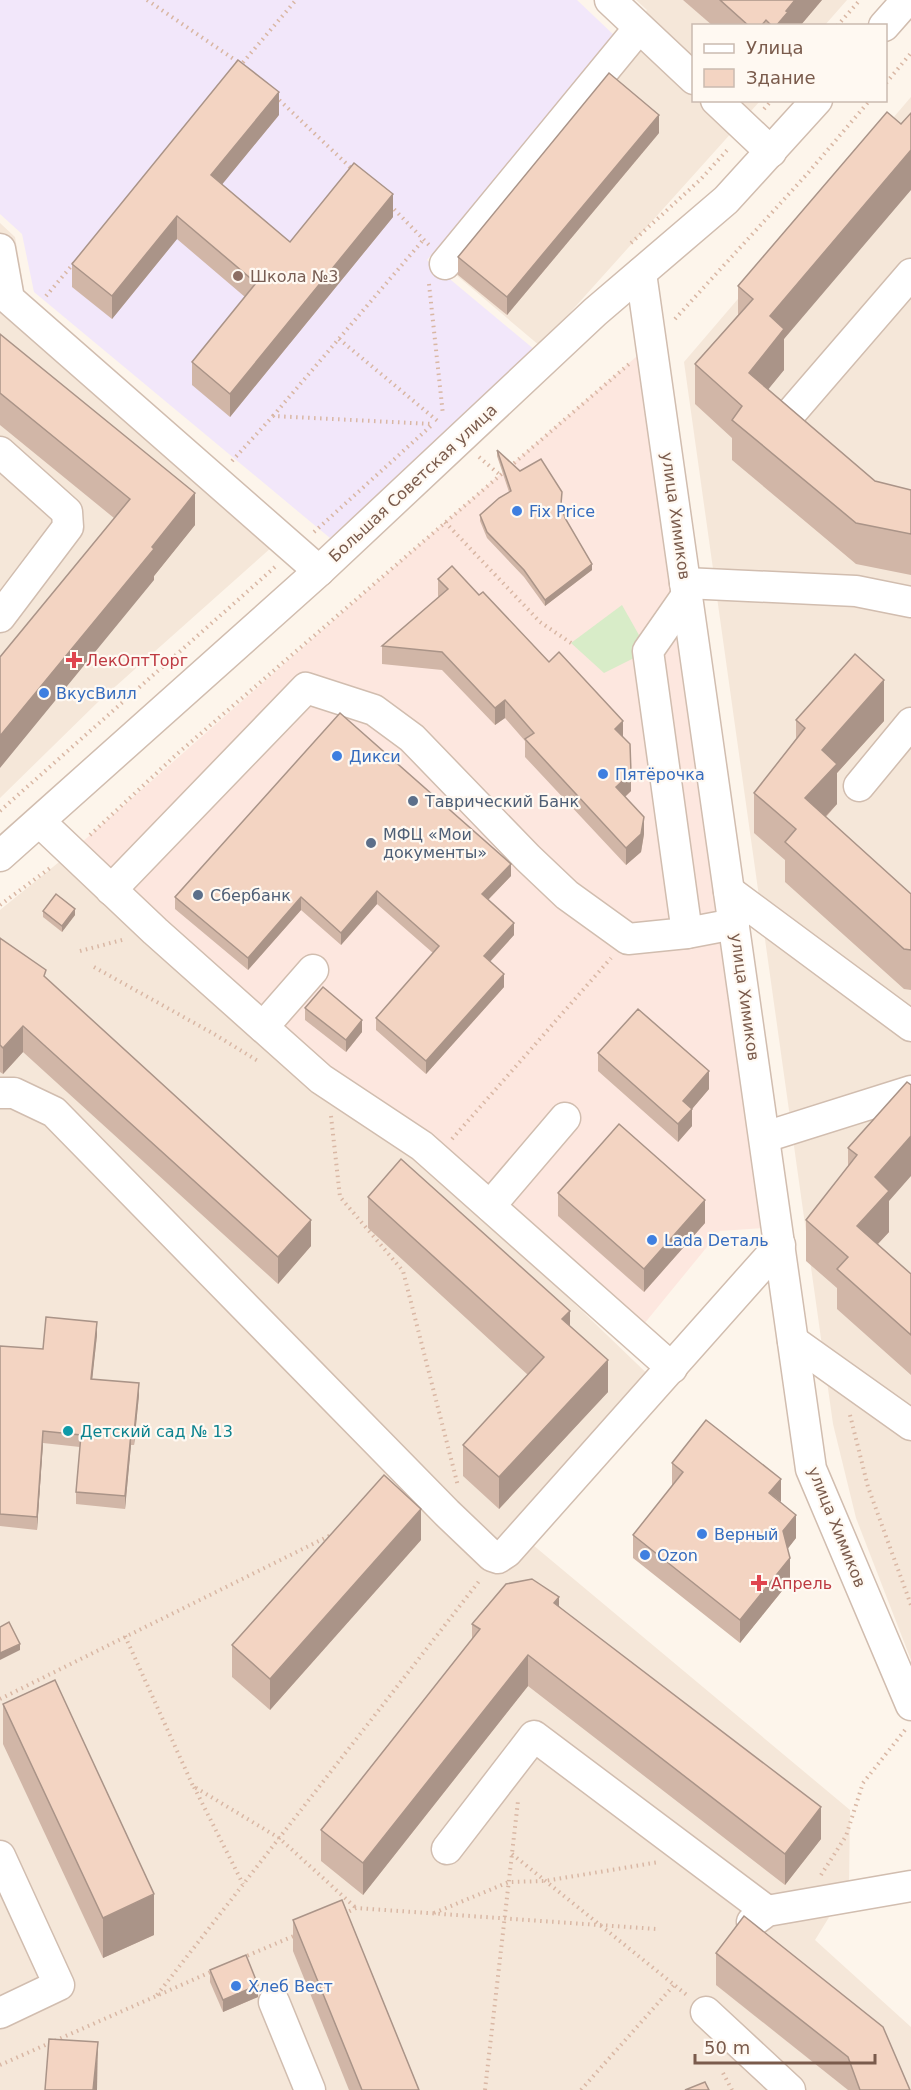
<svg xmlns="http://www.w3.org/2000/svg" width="911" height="2090" font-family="'DejaVu Sans',sans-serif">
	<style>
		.residential { fill: #f5e7d9 }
		.commercial { fill: #fde7df }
		.education { fill: #f2e7fa }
		.green { fill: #d8ecc8 }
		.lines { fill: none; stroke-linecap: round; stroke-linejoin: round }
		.minor-casing { stroke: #d1bdaf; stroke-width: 33 }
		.path { stroke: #d9b7a4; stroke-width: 4; stroke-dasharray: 1.5 4.5; stroke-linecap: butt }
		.minor { stroke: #fff; stroke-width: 30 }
		.wall { fill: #d1b6a7 }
		.shaded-wall { fill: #aa9488 }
		.building { fill: #f3d4c2; stroke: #aa9488; stroke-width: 1.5 }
		.education-dot { fill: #8d6e63; stroke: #fff9f2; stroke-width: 2 }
		.shop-dot { fill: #3f7fe0; stroke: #fff9f2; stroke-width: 2 }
		.health-dot { fill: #e0444e; stroke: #fff9f2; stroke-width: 2 }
		.service-dot { fill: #5c6f8a; stroke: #fff9f2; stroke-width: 2 }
		.culture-dot { fill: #0f9aa8; stroke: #fff9f2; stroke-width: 2 }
		.labels { text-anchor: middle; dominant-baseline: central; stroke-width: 4.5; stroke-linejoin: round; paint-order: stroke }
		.education-label { font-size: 16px; fill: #785e54; stroke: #fff9f2; text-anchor: start }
		.street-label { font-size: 16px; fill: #7a5b4c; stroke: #fff9f2 }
		.shop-label { font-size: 16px; fill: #366cbe; stroke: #fff9f2; text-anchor: start }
		.health-label { font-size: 16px; fill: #be3a42; stroke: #fff9f2; text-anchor: start }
		.service-label { font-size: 16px; fill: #4e5e75; stroke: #fff9f2; text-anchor: start }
		.culture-label { font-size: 16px; fill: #0d838f; stroke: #fff9f2; text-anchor: start }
	</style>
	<rect width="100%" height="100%" fill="#fdf5eb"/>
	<g class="residential">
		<polygon points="636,0 847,0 825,25 694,26 694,100 760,101 540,346 449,269 647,10"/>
		<polygon points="911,97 911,1660 856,1518 833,1424 684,362"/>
		<polygon points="0,223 15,237 28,311 291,530 98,702 0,798"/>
		<polygon points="64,858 414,1149 662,1388 533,1545 850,1810 849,1885 815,1940 911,2027 911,2090 0,2090 0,910"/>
	</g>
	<polygon class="commercial" points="651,344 777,1227 720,1231 635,1335 71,852 445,522"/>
	<polygon class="education" points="0,0 577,0 617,38 427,260 535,350 330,538 34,292 22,234 0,214"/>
	<polygon class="green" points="622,605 648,651 604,673 571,643"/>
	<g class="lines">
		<defs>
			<g id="minor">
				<polyline points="610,0 694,79"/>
				<polyline points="884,26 907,0"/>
				<polyline points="716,100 771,152"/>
				<polyline points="0,249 9,299 319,571"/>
				<polyline points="445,264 639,28"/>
				<polyline points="641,273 811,1469 911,1705"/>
				<polyline points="791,413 911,274"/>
				<polyline points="0,452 67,512 68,527 0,617"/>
				<polyline points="685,583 856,591 911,602"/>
				<polyline points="687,595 648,651 687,933"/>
				<polyline points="859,786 911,723"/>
				<polyline points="40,822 155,931 321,1079 422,1146 672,1368"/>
				<polyline points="0,856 319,571 595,312 726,200 817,100"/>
				<polyline points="111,890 306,688 374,710 412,738 528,858 567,895 628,939 687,933 734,924"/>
				<polyline points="729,891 911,1026"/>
				<polyline points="263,1027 313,970"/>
				<polyline points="0,1093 14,1093 54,1112 447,1513 492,1556 498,1558 507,1552 780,1245"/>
				<polyline points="765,1137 911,1091"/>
				<polyline points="490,1206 565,1118"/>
				<polyline points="793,1341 911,1425"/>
				<polyline points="447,1849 534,1736 767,1911"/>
				<polyline points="0,1856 59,1985 0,2013"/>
				<polyline points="752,1922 767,1911 911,1886"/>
				<polyline points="274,2002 310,2090"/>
				<polyline points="706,2012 790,2090"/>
			</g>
		</defs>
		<use href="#minor" class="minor-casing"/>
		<g class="path">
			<polyline points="147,0 241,64"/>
			<polyline points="837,26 860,0"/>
			<polyline points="239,67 296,0"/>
			<polyline points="886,83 911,53"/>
			<polyline points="275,96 352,169"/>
			<polyline points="764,109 772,100"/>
			<polyline points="390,205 429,245"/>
			<polyline points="631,243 700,180 729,148"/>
			<polyline points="429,284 443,415"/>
			<polyline points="46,296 74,263"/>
			<polyline points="675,319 808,173 870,100"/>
			<polyline points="339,339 440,423"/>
			<polyline points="273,416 424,239"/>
			<polyline points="479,457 500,475"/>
			<polyline points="232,461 273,416 432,424"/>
			<polyline points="445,522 540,622 571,643"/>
			<polyline points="314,532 433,424"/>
			<polyline points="0,811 275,567"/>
			<polyline points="90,835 177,754 629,364"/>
			<polyline points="0,905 50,868"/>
			<polyline points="80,951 126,939"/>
			<polyline points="94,967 214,1034 258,1061"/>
			<polyline points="331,1116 340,1197 403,1271 458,1486"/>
			<polyline points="452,1139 611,958"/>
			<polyline points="850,1415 868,1487 911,1605"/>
			<polyline points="125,1636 193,1786 279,1838 356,1908"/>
			<polyline points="0,1699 333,1534"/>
			<polyline points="194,1787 243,1884"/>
			<polyline points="512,1854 688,1996"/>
			<polyline points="821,1875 846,1836 863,1783 905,1730"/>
			<polyline points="434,1913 509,1882 545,1881 659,1862"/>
			<polyline points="344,1914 356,1908 656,1929"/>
			<polyline points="242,1958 296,1935"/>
			<polyline points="157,1995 480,1580"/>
			<polyline points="0,2065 213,1971"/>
			<polyline points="723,2073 732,2090"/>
			<polyline points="485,2090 518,1801"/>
			<polyline points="581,2090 674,1985"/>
		</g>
		<use href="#minor" class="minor"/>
	</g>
	<g class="wall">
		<polygon points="683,0 822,0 800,26 713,26"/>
		<polygon points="279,115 222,184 290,242 393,217 230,417 192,385 192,362 245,297 177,239 112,319 72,287 72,264"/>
		<polygon points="901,124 784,339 784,370 768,389 875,481 911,490 911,575 856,564 732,460 732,438 695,404 695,364 738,315 738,286"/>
		<polygon points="659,133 507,315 458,275 458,257"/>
		<polygon points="0,334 195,525 154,576 154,580 114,518 0,425"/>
		<polygon points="497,450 520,471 561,504 565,518 592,570 545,606 524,577 487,538 480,521 480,515 509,492 497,456"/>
		<polygon points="438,579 479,595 549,662 623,737 631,791 625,797 644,834 641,852 626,865 525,757 525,741 505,718 495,725 442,670 382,664 382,646 439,597 438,596"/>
		<polygon points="796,720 884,721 837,773 837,804 826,817 911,894 911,990 904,989 785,882 785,860 754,833 754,793 796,739"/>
		<polygon points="511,876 488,900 514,935 490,962 504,987 426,1074 376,1030 376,1018 433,953 377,904 341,945 301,910 248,970 175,909 175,897"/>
		<polygon points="43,911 75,915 62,932 43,917"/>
		<polygon points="0,938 46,979 311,1246 278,1284 23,1052 3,1074 0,1072"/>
		<polygon points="305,1008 362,1032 346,1052 305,1020"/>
		<polygon points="598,1053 709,1089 692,1109 692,1126 678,1142 598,1071"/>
		<polygon points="907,1082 889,1201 889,1232 878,1244 911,1274 911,1375 837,1309 837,1288 806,1261 806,1220 848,1167 848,1148"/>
		<polygon points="558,1193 705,1223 644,1292 558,1216"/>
		<polygon points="368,1197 570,1326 608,1392 499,1509 463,1476 463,1445 528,1375 368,1228"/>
		<polygon points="97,1335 92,1379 139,1395 134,1445 131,1445 125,1509 76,1504 76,1492 80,1447 43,1443 37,1530 0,1526 0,1346 43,1349"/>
		<polygon points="672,1463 781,1503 796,1538 787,1549 790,1581 740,1643 633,1558 633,1535 672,1486"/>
		<polygon points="421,1540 270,1710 232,1677 232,1645"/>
		<polygon points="559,1606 821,1839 785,1885 528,1686 363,1895 321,1861 321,1830 472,1639 472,1624"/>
		<polygon points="3,1704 154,1935 103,1958 3,1744"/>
		<polygon points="293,1920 419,2090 349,2090 293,1951"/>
		<polygon points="716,1953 910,2090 848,2090 716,1985"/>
		<polygon points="210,1970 258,1997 223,2012 210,1982"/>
	</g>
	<g class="shaded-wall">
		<polygon points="795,0 822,0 800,26 776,26 786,11"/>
		<polygon points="279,92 279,115 211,198 211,175"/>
		<polygon points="659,115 659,133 507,315 507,297"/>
		<polygon points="911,150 911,190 784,339 784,370 749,413 749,373 770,316"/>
		<polygon points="393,194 393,217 230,417 230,394"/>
		<polygon points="177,216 177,239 112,319 112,296"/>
		<polygon points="195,493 195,525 154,576 154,580 0,768 0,736"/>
		<polygon points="592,564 592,570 545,606 545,600"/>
		<polygon points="884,680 884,721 837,773 837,804 805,838 805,798 822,750"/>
		<polygon points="505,700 505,718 495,725 495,708"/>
		<polygon points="623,721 623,739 615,729"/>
		<polygon points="631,773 631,791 616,805 616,787"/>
		<polygon points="644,817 644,834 641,852 626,865 626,848"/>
		<polygon points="511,864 511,876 482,906 482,894"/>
		<polygon points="377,891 377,904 341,945 341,933"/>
		<polygon points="301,897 301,910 248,970 248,958"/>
		<polygon points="75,909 75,915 62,932 62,926"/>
		<polygon points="514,923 514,935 484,968 484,956"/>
		<polygon points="504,974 504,987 426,1074 426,1061"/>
		<polygon points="362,1020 362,1032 346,1052 346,1040"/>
		<polygon points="23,1026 23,1052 3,1074 3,1048"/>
		<polygon points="709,1071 709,1089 692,1109 692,1126 678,1142 678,1124 683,1101"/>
		<polygon points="911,1136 911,1176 889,1201 889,1232 857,1266 857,1226 875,1177"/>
		<polygon points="705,1200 705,1223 644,1292 644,1269"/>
		<polygon points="311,1220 311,1246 278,1284 278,1257"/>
		<polygon points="570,1311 570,1343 562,1319"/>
		<polygon points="97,1322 97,1335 91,1391 91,1379"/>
		<polygon points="608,1360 608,1392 499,1509 499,1477"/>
		<polygon points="139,1383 139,1395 134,1445 134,1433"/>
		<polygon points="43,1431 43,1443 37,1530 37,1517"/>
		<polygon points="131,1433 131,1445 125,1509 125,1496"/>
		<polygon points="781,1479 781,1502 769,1493"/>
		<polygon points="421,1509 421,1540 270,1710 270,1679"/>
		<polygon points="796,1515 796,1538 783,1555 783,1531"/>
		<polygon points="790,1558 790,1581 740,1643 740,1620"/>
		<polygon points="559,1597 559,1629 554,1603"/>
		<polygon points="20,1644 20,1650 0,1660 0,1653"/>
		<polygon points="528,1655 528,1686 363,1895 363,1863"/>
		<polygon points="821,1807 821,1839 785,1885 785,1854"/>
		<polygon points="154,1894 154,1935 103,1958 103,1918"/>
		<polygon points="258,1985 258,1997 223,2012 223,2000"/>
		<polygon points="98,2042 97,2090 93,2090"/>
	</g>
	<g class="building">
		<polygon points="720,0 795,0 786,11 788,12 776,26 772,26 766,20 761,26 749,26"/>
		<polygon points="238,60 279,92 211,175 290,242 354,163 393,194 230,394 192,362 256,283 177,216 112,296 72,264"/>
		<polygon points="609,73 659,115 507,297 458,257"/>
		<polygon points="887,112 901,124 911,113 911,150 770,316 784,329 749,373 875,481 911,490 911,534 856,523 732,420 742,406 695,364 753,299 738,286"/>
		<polygon points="0,334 195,493 152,547 154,549 0,736 0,657 130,499 0,393"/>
		<polygon points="497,450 520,471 541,459 562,492 561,504 565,518 592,564 545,600 524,570 487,532 480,515 499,498 511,491"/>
		<polygon points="452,566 479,595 483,592 549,662 559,652 623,721 615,729 630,744 631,773 616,787 644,817 641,834 626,848 525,739 534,733 505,700 495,708 442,652 382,646 448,589 438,579"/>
		<polygon points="855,654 884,680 822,750 837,764 805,798 911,894 911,950 904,949 785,842 796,829 754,793 805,728 796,720"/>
		<polygon points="340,713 511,864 482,894 514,923 484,956 504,974 426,1061 376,1018 439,946 377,891 341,933 301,897 248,958 175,897"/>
		<polygon points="56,894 75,909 62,926 43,911"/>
		<polygon points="0,938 46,970 44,976 311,1220 278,1257 23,1026 3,1048 0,1045"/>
		<polygon points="323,987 362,1020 346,1040 305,1008"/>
		<polygon points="638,1009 709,1071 683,1101 692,1109 678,1124 598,1053"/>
		<polygon points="907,1082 911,1085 911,1136 875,1177 889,1191 857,1226 911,1274 911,1335 837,1269 848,1257 806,1220 857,1155 848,1148"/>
		<polygon points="619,1124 705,1200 644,1269 558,1193"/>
		<polygon points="401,1159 570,1311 562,1319 608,1360 499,1477 463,1445 544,1357 368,1197"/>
		<polygon points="46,1317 97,1322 91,1379 139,1383 134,1433 131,1433 125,1496 76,1492 81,1435 43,1431 37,1517 0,1514 0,1346 43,1349"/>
		<polygon points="706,1420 781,1479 769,1493 796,1515 783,1531 790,1558 740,1620 633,1535 683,1472 672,1463"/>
		<polygon points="384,1475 421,1509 270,1679 232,1645"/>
		<polygon points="532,1579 559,1597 554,1603 821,1807 785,1854 528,1655 363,1863 321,1830 480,1629 472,1624 506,1584"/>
		<polygon points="9,1622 20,1644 0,1653 0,1627"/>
		<polygon points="55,1680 154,1894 103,1918 3,1704"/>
		<polygon points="342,1900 419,2090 362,2090 293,1920"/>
		<polygon points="744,1916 883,2027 910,2090 860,2090 848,2057 716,1953"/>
		<polygon points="246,1955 258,1985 223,2000 210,1970"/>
		<polygon points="49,2039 98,2042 93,2090 45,2090"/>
		<polygon points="705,2082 709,2090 685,2090"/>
	</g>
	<circle class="education-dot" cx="238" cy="276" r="6"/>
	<g class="shop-dot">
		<circle cx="517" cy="511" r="6"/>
		<circle cx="44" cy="693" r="6"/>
		<circle cx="337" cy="756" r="6"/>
		<circle cx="603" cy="774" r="6"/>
		<circle cx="652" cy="1240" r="6"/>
		<circle cx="702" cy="1534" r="6"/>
		<circle cx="645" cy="1555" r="6"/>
		<circle cx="236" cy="1986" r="6"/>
	</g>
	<g class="health-dot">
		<path d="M71 651h6v6h6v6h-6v6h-6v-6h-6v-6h6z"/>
		<path d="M756 1574h6v6h6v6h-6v6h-6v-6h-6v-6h6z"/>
	</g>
	<g class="service-dot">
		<circle cx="413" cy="801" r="6"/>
		<circle cx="371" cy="843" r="6"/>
		<circle cx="198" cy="895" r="6"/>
	</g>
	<circle class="culture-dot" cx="68" cy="1431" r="6"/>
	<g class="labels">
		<g class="education-label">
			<text x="250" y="276">Школа №3</text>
		</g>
		<g class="street-label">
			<text transform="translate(413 483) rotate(-43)">Большая Советская улица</text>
			<text transform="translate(676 516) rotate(82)">улица Химиков</text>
			<text transform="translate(745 997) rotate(82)">улица Химиков</text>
			<text transform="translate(837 1527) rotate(68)">улица Химиков</text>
		</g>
		<g class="shop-label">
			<text x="529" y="511">Fix Price</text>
			<text x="56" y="693">ВкусВилл</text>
			<text x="349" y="756">Дикси</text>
			<text x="615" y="774">Пятёрочка</text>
			<text x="664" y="1240">Lada Dеталь</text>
			<text x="714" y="1534">Верный</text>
			<text x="657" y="1555">Ozon</text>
			<text x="248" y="1986">Хлеб Вест</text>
		</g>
		<g class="health-label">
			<text x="86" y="660">ЛекОптТорг</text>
			<text x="771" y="1583">Апрель</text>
		</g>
		<g class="service-label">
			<text x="425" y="801">Таврический Банк</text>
			<text x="383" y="834">МФЦ «Мои<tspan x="383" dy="18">документы»</tspan></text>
			<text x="210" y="895">Сбербанк</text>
		</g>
		<g class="culture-label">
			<text x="80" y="1431">Детский сад № 13</text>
		</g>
	</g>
	<rect x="692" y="24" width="195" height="78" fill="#fff9f2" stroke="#cabab0" stroke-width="1.5"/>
	<rect x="704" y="44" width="30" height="9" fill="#ffffff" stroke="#cabab0" stroke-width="1.5"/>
	<text x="746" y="54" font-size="18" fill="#7a5b4c">Улица</text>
	<rect x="704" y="69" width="30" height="18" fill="#f3d4c2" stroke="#cabab0" stroke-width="1.5"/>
	<text x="746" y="84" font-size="18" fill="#7a5b4c">Здание</text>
	<path d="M695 2054v9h180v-9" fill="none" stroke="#7a5b4c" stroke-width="3"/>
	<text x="704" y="2054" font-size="18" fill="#7a5b4c" stroke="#fff9f2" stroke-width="4.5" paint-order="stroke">50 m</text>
</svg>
